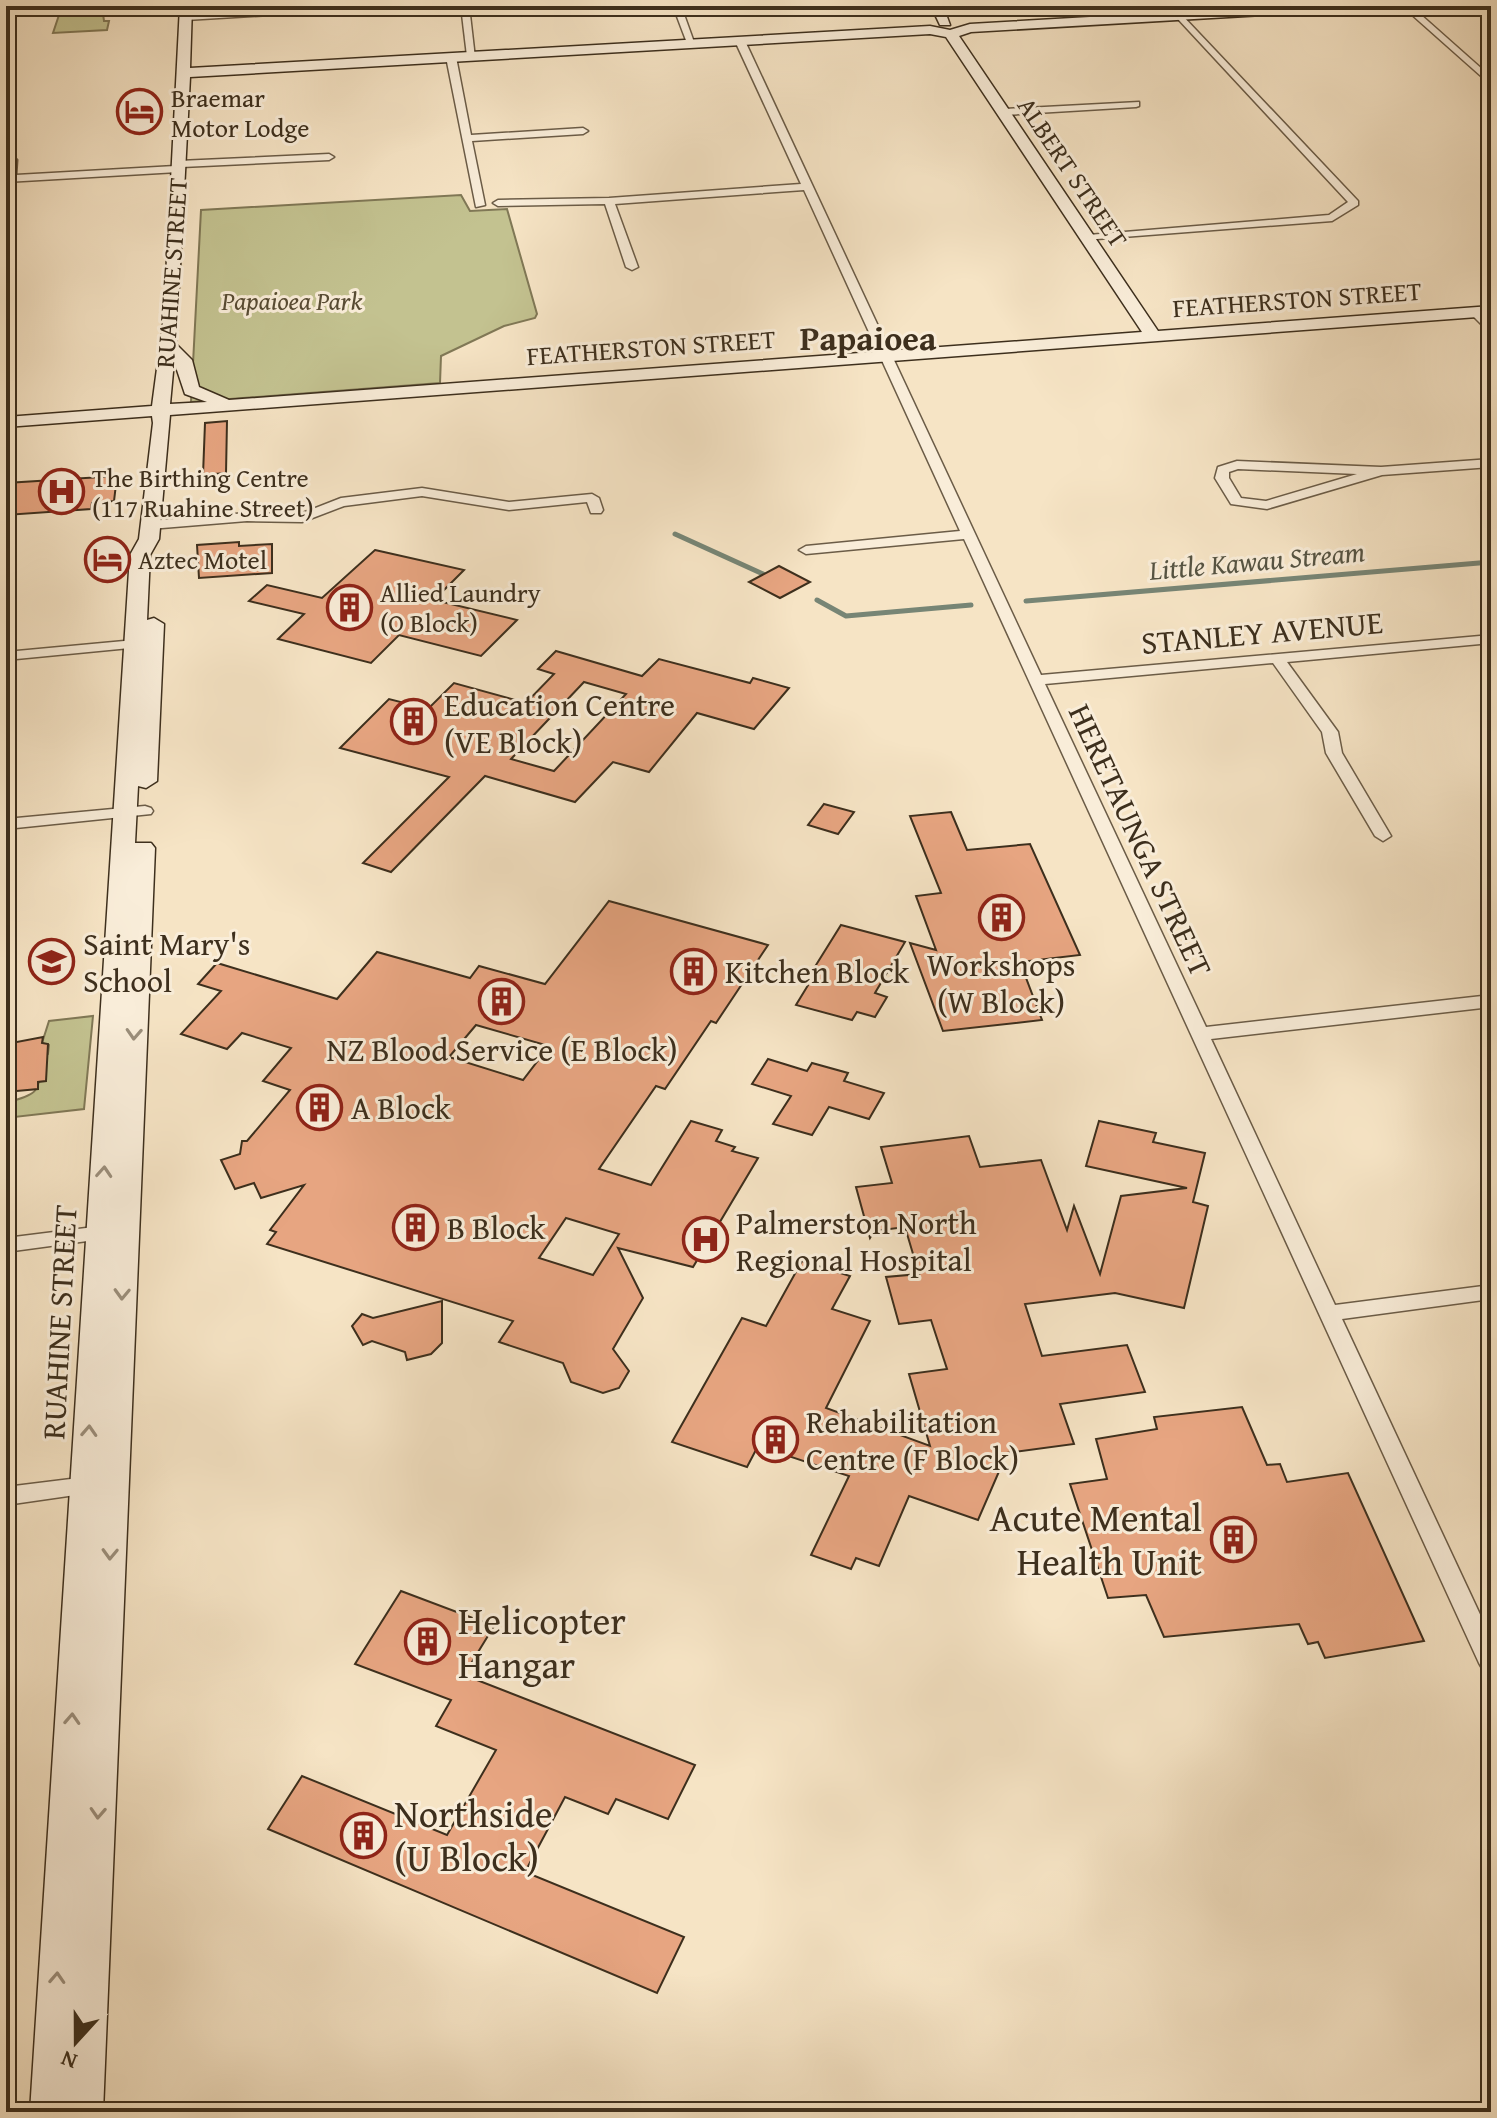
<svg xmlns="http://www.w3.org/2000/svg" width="1497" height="2118" font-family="'Gentium Book Plus',serif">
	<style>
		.green { fill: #c3c290; stroke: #807856; stroke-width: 2 }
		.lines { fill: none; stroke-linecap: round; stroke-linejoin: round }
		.stream { stroke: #778575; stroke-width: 5 }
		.building { fill: #e7a581; stroke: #3d2f1d; stroke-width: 2; fill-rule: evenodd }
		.street-casing { stroke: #6b5c47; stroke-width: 3 }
		.secondary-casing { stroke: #3d2f1d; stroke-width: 3 }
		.street { fill: #f9edd9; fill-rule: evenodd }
		.secondary { fill: #f9edd9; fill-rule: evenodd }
		.oneway { stroke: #9b8e7b }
		.labels { text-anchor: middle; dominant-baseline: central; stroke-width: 6; stroke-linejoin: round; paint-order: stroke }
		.far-poi-label { font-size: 26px; fill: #3d2f1d; stroke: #f9edd9; text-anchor: start }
		.far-street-label { font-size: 26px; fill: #3d2f1d; stroke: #f9edd9 }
		.far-park-label { font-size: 26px; font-style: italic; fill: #584c34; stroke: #f9edd9 }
		.far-water-label { font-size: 28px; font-style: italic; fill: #555342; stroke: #f9edd9 }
		.street-label { font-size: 32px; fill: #3d2f1d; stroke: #f9edd9 }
		.poi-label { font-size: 32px; fill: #3d2f1d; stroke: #f9edd9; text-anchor: start }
		.far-district-label { font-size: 34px; font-weight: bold; fill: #3d2f1d; stroke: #f9edd9 }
		.near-poi-label { font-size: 38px; fill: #3d2f1d; stroke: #f9edd9; text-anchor: start }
	</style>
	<rect width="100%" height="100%" fill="#f6e4c5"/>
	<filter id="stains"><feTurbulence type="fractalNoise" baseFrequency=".0025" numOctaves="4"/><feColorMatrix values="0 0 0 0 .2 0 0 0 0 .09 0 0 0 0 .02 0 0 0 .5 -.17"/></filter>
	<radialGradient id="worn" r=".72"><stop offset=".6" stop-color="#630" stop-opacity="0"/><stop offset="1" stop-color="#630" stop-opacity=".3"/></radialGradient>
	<g class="green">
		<polygon points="57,6 102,6 104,21 109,21 107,30 53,33 59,15 56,14"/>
		<polygon points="461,195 470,211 507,209 537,314 535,318 504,326 441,356 440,383 191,402 201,210"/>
		<path d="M93,1016L84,1109L6,1118V1103C44,1092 37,1092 42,1055L48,1054L49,1045L42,1043L49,1021Z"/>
	</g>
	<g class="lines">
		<g class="stream">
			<polyline points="675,534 763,574"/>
			<polyline points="817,600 846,616 971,605"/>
			<polyline points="1026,601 1491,562"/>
		</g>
	</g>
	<g class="building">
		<polygon points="227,421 226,473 203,475 205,423"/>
		<polygon points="117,476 114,501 92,503 91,509 6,515 6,483"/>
		<polygon points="239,542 239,546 272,544 272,573 199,578 197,545"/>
		<polygon points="375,550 464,570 434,600 517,620 481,656 399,635 371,663 278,639 304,614 249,601 267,585 322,598"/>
		<polygon points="779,566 810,582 780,598 749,582"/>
		<path d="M556,651L642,676L659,659L750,683L753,678L789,688L754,729L697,713L649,772L613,762L575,802L485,776L391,872L363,863L449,777L340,748L389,699L428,709L454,683L526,703L554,674L538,669ZM584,682L626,694L554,771L511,759Z"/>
		<polygon points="824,804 854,812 838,834 808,825"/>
		<polygon points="951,812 967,850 1030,844 1080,955 1020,962 1042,1020 943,1031 910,943 936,950 916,896 941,893 910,816"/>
		<path d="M609,901L768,945L716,1023L711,1021L665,1089L656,1086L599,1169L651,1185L691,1121L722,1130L716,1141L735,1147L732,1151L758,1158L693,1267L618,1248L643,1298L613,1349L629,1371L619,1388L603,1393L571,1382L563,1363L499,1342L513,1321L267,1244L276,1232L270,1230L304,1185L261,1198L254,1183L235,1189L221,1160L240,1154L242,1141H247L290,1090L263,1081L291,1048L242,1033L227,1049L181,1034L221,991L198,984L217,963L337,999L377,952L470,978L479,966L545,984ZM476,1025L549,1046L523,1080L449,1057ZM566,1218L619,1234L593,1275L539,1258Z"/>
		<polygon points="841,925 905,942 875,993 887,997 875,1017 857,1012 852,1020 796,1005 810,982 806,981"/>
		<polygon points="43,1037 42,1043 48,1044 46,1081 38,1082 38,1089 6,1092 6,1044"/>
		<polygon points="768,1059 807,1071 812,1063 848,1073 844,1081 884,1093 869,1119 829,1107 812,1135 773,1124 791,1096 752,1084"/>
		<polygon points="1099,1121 1156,1133 1153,1142 1205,1153 1193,1202 1208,1206 1184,1308 1115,1293 1025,1304 1042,1356 1127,1345 1145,1392 1060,1404 1074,1444 1007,1453 978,1520 909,1496 879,1566 856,1558 851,1569 811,1555 849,1476 758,1446 747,1467 672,1442 742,1318 766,1326 802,1261 850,1276 832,1309 870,1321 826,1408 930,1446 909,1374 947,1369 931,1320 899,1324 886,1277 919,1274 905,1227 874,1231 870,1238 856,1187 892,1183 881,1147 969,1136 980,1167 1041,1160 1067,1230 1074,1206 1100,1274 1121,1196 1187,1188 1086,1166"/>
		<polygon points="442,1301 442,1343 431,1354 407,1360 405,1352 372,1341 363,1345 352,1326 362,1314 373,1318"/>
		<polygon points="1242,1407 1267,1465 1280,1464 1287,1482 1348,1473 1424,1641 1325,1658 1318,1642 1308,1644 1299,1624 1164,1637 1146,1595 1108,1598 1070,1484 1107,1479 1096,1439 1157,1429 1154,1417"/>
		<polygon points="401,1591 494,1626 464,1675 695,1765 668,1819 616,1799 608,1814 565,1797 525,1872 684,1937 657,1993 268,1829 302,1776 447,1835 496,1750 436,1726 451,1700 355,1664"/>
	</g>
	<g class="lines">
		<defs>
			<g id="street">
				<polygon points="334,6 337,11 186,20 181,17 186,14"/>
				<polygon points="461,6 469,6 475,58 467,56"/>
				<polygon points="673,6 681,6 695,45 687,43"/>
				<polygon points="1402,6 1411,6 1491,77 1491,85"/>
				<polygon points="1180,13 1358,201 1358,205 1332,221 1084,240 1083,238 1088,235 1329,215 1348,202 1177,18"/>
				<polygon points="740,38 745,41 1041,675 1491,635 1491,643 1287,662 1338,732 1342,753 1391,836 1383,841 1375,836 1326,753 1322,732 1273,663 1045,684 1206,1027 1491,995 1491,1007 1211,1039 1335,1305 1491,1285 1491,1299 1342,1319 1491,1638 1491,1673 1483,1670 1479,1663 964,539 806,554 799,550 806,546 960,531 804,190 615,204 638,267 632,270 626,267 605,204 498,206 493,203 498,200 609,198 801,184 735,41"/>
				<polygon points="451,54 456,57 471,135 583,128 588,131 583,134 472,141 485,205 476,207 446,57"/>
				<polygon points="1139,102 1139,106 1136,107 1005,115 1000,112 1005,109"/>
				<polygon points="6,151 17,160 16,175 175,166 175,162 179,161 329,154 334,157 329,160 182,167 182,171 178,172 6,182"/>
				<polygon points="1471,310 1479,310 1491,323 1491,334 1471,314"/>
				<path d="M1491,459V467L1382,475L1267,509L1231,504L1215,478L1218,467L1237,461L1381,467ZM1238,469L1357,474L1266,501L1241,498L1229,478V472Z"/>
				<polygon points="422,488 509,502 592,494 599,498 603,510 601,513 591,513 587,502 509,510 422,496 344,506 302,522 247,521 150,529 143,525 150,521 247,513 300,514 341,498"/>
				<polygon points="135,640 140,641 140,647 6,660 6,652"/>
				<polygon points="145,806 151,808 153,811 151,814 6,829 6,819"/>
				<polygon points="110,1225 117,1227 120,1232 117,1237 6,1252 6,1238"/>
				<polygon points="95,1476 103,1479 106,1485 103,1491 6,1505 6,1487"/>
			</g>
			<g id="secondary">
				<path d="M180,6H192L190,68L930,26L950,30L970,24L1281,6H1354L1348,10L971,32L959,36L1158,331L1491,306V316L170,415L159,539L150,555L147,620L154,618L164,624L157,781L146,788L138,786L135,843H151L155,848L103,2112H30L130,555L139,539L153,423L152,416L6,427V417L152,406L164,316ZM930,34L946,37L1142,332L229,400L199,387L192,360L176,344L190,77ZM174,361L185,394L207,402L170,404Z"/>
				<polygon points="931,6 943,6 950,25 940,25"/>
			</g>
		</defs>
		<use href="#street" class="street-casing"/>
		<use href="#secondary" class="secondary-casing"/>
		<use href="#street" class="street"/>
		<use href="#secondary" class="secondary"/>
	</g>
	<defs><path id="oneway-chevron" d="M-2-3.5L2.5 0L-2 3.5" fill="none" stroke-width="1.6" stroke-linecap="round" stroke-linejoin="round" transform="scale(2)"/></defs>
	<g class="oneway">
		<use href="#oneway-chevron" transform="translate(134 1034) rotate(93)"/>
		<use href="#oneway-chevron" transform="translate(104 1172) rotate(-86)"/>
		<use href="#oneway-chevron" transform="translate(122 1294) rotate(92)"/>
		<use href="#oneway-chevron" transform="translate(89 1431) rotate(-87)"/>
		<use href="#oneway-chevron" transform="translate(110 1554) rotate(92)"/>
		<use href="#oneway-chevron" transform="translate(72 1719) rotate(-87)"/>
		<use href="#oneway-chevron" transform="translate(98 1813) rotate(93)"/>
		<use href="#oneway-chevron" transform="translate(57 1978) rotate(-87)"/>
	</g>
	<defs>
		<symbol id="hotel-ring" viewBox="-11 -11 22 22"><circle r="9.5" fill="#f9edd9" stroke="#8f2418" stroke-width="1.5"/><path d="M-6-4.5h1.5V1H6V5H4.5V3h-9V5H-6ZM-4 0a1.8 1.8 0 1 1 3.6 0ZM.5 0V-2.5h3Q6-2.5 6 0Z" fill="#8f2418"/></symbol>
		<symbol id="hospital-ring" viewBox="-11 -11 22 22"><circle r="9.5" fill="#f9edd9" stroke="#8f2418" stroke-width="1.5"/><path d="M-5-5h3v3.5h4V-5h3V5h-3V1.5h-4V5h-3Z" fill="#8f2418"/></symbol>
		<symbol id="building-ring" viewBox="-11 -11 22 22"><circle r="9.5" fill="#f9edd9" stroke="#8f2418" stroke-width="1.5"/><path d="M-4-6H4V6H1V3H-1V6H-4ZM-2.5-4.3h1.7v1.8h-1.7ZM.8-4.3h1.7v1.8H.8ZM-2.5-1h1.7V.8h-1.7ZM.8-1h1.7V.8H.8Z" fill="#8f2418"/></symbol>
		<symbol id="school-ring" viewBox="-11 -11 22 22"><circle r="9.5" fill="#f9edd9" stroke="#8f2418" stroke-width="1.5"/><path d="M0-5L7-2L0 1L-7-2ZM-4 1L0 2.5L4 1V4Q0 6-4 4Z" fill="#8f2418"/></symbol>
	</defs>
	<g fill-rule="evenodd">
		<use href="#hotel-ring" x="114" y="86" width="51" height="51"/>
		<use href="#hospital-ring" x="36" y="466" width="51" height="51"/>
		<use href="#hotel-ring" x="82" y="534" width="51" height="51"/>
		<use href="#building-ring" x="324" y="582" width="51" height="51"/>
		<use href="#building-ring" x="388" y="696" width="51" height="51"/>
		<use href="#building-ring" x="976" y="892" width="51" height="51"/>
		<use href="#school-ring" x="26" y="936" width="51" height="51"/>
		<use href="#building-ring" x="668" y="946" width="51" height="51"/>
		<use href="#building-ring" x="476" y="976" width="51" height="51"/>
		<use href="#building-ring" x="294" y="1082" width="51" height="51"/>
		<use href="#building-ring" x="390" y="1202" width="51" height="51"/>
		<use href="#hospital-ring" x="680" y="1214" width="51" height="51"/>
		<use href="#building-ring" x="750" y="1414" width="51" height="51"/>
		<use href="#building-ring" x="1208" y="1514" width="51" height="51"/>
		<use href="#building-ring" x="402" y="1616" width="51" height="51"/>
		<use href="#building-ring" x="338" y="1810" width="51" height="51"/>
	</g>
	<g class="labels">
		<g class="far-poi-label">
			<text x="171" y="97">Braemar<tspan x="171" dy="30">Motor Lodge</tspan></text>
			<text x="92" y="477">The Birthing Centre<tspan x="92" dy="30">(117 Ruahine Street)</tspan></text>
			<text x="138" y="559">Aztec Motel</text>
			<text x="380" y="592">Allied Laundry<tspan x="380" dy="30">(O Block)</tspan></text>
		</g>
		<g class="far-street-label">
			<text transform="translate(1073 172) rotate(56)">ALBERT STREET</text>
			<text transform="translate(171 273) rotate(-86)">RUAHINE STREET</text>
			<text transform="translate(1297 299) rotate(-4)">FEATHERSTON STREET</text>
			<text transform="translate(651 347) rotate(-4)">FEATHERSTON STREET</text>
		</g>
		<g class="far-park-label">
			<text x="292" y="300">Papaioea Park</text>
		</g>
		<g class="far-water-label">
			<text transform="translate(1257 560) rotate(-5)">Little Kawau Stream</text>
		</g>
		<g class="street-label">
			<text transform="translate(1262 632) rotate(-5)">STANLEY AVENUE</text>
			<text transform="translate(1141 840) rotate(65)">HERETAUNGA STREET</text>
			<text transform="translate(59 1322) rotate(-87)">RUAHINE STREET</text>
		</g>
		<g class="poi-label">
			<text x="444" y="704">Education Centre<tspan x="444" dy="37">(VE Block)</tspan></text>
			<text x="83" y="943">Saint Mary's<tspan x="83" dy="37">School</tspan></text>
			<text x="1001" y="964" text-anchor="middle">Workshops<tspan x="1001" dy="37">(W Block)</tspan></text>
			<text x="725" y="971">Kitchen Block</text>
			<text x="502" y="1049" text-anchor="middle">NZ Blood Service (E Block)</text>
			<text x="351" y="1107">A Block</text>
			<text x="736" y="1222">Palmerston North<tspan x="736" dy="37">Regional Hospital</tspan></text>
			<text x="447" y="1227">B Block</text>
			<text x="806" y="1421">Rehabilitation<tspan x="806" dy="37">Centre (F Block)</tspan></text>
		</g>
		<g class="far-district-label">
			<text x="868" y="337">Papaioea</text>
		</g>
		<g class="near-poi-label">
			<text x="1202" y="1517" text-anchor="end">Acute Mental<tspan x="1202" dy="44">Health Unit</tspan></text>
			<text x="458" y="1620">Helicopter<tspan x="458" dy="44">Hangar</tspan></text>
			<text x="394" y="1813">Northside<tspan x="394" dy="44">(U Block)</tspan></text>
		</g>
	</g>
	<rect width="1497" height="2118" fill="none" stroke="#f6e4c5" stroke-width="32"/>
	<rect x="8" y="8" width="1481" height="2102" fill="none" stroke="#3d2f1d" stroke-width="4"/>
	<rect x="16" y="16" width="1465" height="2086" fill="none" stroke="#3d2f1d" stroke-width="2"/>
	<g transform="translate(76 2042) rotate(201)" stroke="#f9edd9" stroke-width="6" paint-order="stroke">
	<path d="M0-6L14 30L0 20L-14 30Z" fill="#3d2f1d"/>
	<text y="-12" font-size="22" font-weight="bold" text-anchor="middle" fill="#3d2f1d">N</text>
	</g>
	<rect width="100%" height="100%" filter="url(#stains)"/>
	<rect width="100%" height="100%" fill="url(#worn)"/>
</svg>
